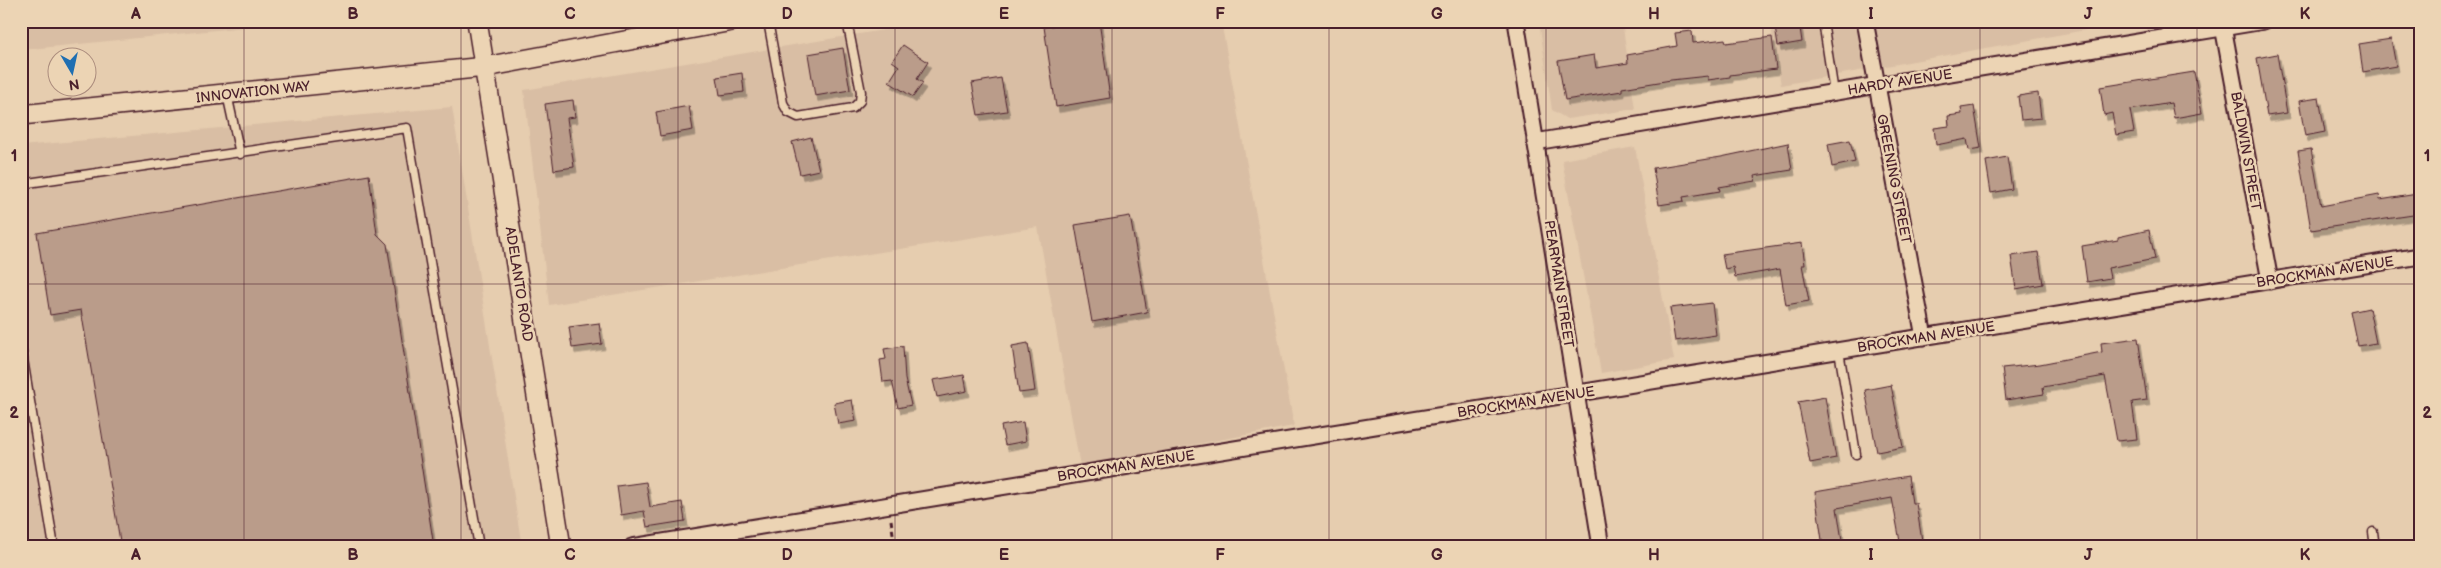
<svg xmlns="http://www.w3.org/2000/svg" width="2441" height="568" font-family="'Balsamiq Sans',sans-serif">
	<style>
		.built { fill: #d9bea4 }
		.building { fill: #ba9c8a; stroke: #4a1f2b; filter: url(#shadow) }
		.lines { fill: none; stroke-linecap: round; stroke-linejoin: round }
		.service-casing { stroke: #4a1f2b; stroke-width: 11 }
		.minor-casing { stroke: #4a1f2b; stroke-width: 19 }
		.tertiary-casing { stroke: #4a1f2b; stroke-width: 22 }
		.path { stroke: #4a1f2b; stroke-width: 3; stroke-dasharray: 5 4; stroke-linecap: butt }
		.service { stroke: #ecd4b4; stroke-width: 8 }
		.minor { stroke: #ecd4b4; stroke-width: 15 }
		.tertiary { stroke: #ecd4b4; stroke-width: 19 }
		.grid { fill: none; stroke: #4a1f2b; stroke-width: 1; stroke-opacity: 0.55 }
		.labels { text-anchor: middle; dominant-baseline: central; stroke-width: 5; stroke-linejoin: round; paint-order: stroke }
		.street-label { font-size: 14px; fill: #4a1f2b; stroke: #ecd4b4 }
		.neatline { fill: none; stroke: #4a1f2b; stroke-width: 2 }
		.grid-label { font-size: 16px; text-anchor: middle; font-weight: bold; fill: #4a1f2b }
	</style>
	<defs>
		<filter id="shadow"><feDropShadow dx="3" dy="5.5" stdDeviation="0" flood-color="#0004"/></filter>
	</defs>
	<rect width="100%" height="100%" fill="#e6cdaf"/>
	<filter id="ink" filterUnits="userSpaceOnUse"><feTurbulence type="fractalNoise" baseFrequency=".02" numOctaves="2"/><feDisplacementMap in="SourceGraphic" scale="10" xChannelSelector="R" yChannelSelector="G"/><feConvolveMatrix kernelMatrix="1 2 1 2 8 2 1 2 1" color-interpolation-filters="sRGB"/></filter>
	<g filter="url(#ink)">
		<g class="built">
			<polygon points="21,21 303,21 21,50"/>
			<polygon points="937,21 1221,21 1294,426 1080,466 1038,227 549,305 524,90"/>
			<polygon points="1539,21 1622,21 1635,109 1567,119 1552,110"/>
			<polygon points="1770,21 2135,21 1781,85"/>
			<polygon points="452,107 522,547 21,547 21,146"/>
			<polygon points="1635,147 1674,360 1601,373 1562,160"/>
		</g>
		<g class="building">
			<polygon points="1084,21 1099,21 1110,98 1056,107 1044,27"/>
			<polygon points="1774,21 1799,21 1802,42 1778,46"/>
			<polygon points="1692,31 1693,43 1725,39 1726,43 1772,37 1776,69 1730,75 1730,77 1708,80 1708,76 1671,80 1622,88 1622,91 1565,100 1558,61 1594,55 1596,68 1628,63 1627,55 1677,46 1675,33"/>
			<polygon points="2391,39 2396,66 2363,72 2359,44"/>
			<polygon points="903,45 928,62 917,79 923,83 913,97 889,82 899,66 892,61"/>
			<polygon points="843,48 850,90 815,96 808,54"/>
			<polygon points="2277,54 2287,113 2267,116 2257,58"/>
			<polygon points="2194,72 2202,113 2174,118 2171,103 2130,110 2134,132 2116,135 2112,113 2104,115 2100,87"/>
			<polygon points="742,73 744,92 720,95 717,77"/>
			<polygon points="1001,78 1007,111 978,115 972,83"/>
			<polygon points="2038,93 2041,118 2021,120 2018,96"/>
			<polygon points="2319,98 2325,132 2305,136 2299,101"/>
			<polygon points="573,100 575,117 567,118 574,167 554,170 545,104"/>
			<polygon points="689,106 693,130 660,136 656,112"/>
			<polygon points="1974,106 1981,148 1969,150 1967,139 1936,145 1934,128 1949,126 1948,116 1962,114 1961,108"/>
			<polygon points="811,137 819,170 800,174 792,142"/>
			<polygon points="1850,140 1855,162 1832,167 1828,144"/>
			<polygon points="1788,143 1792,170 1754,176 1755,181 1719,187 1720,191 1683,197 1684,201 1659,205 1653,168 1721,157"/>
			<polygon points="2311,149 2321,206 2379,195 2380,200 2417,194 2420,214 2311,230 2298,151"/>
			<polygon points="2007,157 2012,189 1991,193 1986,161"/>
			<polygon points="369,175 377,234 387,244 434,547 121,547 81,310 50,315 37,233"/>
			<polygon points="1130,216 1147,312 1092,322 1075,225"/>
			<polygon points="2149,230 2155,259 2108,268 2110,278 2087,282 2082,246 2118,240 2118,237"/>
			<polygon points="1802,243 1805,265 1802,265 1809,301 1786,305 1780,269 1735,277 1733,267 1725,269 1722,254"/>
			<polygon points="2038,252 2043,284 2016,289 2011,256"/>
			<polygon points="1712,303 1716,335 1675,341 1670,308"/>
			<polygon points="2369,308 2376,343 2358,346 2351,312"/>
			<polygon points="599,323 602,344 572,348 569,327"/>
			<polygon points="2138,338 2147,400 2132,402 2137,439 2117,441 2105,376 2043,387 2044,394 2006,400 2002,368 2040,364 2102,352 2101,343"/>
			<polygon points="1028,343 1035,391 1019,393 1012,346"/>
			<polygon points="903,346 905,379 911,405 898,408 892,381 883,382 880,360 886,359 884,349"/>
			<polygon points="964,375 967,391 937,397 933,380"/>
			<polygon points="1891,385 1903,447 1877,452 1865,390"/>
			<polygon points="1825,397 1836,458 1810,463 1798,402"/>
			<polygon points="852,400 856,421 838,424 834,403"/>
			<polygon points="1023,422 1026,441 1005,445 1001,426"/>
			<polygon points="1908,476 1912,503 1916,503 1923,547 1901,547 1892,498 1837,508 1843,547 1823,547 1815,492"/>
			<polygon points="646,482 650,507 682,502 685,521 647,527 644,511 621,515 617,486"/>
		</g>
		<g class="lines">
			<defs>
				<g id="service">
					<polyline points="768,21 783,103 788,112 798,117 853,108 860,101 861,92 847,21"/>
					<polyline points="1823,21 1834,93"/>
					<polyline points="227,94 240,154"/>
					<polyline points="21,184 407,128 479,547"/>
					<polyline points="21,347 54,547"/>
					<polyline points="1839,351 1856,454"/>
					<polyline points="2373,532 2375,547"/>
				</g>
				<g id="minor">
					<polyline points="1516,21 1601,547"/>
					<polyline points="1865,21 1924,337"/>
					<polyline points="2222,21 2270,281"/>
					<polyline points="1535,142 2264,21"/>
					<polyline points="632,547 2420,256"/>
				</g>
				<g id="tertiary">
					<polyline points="477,21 561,547"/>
					<polyline points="21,115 485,67 732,21"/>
				</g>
			</defs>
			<use href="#service" class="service-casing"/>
			<use href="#minor" class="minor-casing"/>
			<use href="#tertiary" class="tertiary-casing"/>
			<polyline class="path" points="891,520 895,547"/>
			<use href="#service" class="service"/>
			<use href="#minor" class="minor"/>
			<use href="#tertiary" class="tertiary"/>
		</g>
	</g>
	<path class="grid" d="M244,21V547M461,21V547M678,21V547M895,21V547M1112,21V547M1329,21V547M1546,21V547M1763,21V547M1980,21V547M2197,21V547M21,284H2420"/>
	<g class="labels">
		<g class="street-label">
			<text transform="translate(1900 82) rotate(-9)">HARDY AVENUE</text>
			<text transform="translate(253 92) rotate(-6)">INNOVATION WAY</text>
			<text transform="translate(2246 151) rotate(80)">BALDWIN STREET</text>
			<text transform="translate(1894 179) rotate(79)">GREENING STREET</text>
			<text transform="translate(2325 272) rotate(-9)">BROCKMAN AVENUE</text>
			<text transform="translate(519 284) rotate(81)">ADELANTO ROAD</text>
			<text transform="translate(1559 284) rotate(81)">PEARMAIN STREET</text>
			<text transform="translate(1926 337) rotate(-9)">BROCKMAN AVENUE</text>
			<text transform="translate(1526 402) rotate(-9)">BROCKMAN AVENUE</text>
			<text transform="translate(1126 466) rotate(-9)">BROCKMAN AVENUE</text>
		</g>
	</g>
	<rect width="2441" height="568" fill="none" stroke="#ecd4b4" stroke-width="55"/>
	<g transform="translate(72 72) rotate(171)"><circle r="24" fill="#ecd4b4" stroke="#ab8c7d"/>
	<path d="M0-4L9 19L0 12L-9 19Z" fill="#1f6fb2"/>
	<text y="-8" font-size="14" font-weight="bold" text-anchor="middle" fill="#4a1f2b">N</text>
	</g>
	<rect x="28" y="28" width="2386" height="512" class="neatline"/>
	<g class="grid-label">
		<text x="136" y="19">A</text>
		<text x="353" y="19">B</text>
		<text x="570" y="19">C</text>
		<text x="787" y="19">D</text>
		<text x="1004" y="19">E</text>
		<text x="1220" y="19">F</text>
		<text x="1437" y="19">G</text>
		<text x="1654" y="19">H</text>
		<text x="1871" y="19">I</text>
		<text x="2088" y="19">J</text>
		<text x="2305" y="19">K</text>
		<text x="14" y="161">1</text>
		<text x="2427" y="161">1</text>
		<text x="14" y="418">2</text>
		<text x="2427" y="418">2</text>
		<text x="136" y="560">A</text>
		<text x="353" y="560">B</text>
		<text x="570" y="560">C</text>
		<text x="787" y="560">D</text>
		<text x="1004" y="560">E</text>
		<text x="1220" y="560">F</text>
		<text x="1437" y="560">G</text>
		<text x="1654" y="560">H</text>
		<text x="1871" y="560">I</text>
		<text x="2088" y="560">J</text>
		<text x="2305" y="560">K</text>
	</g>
</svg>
